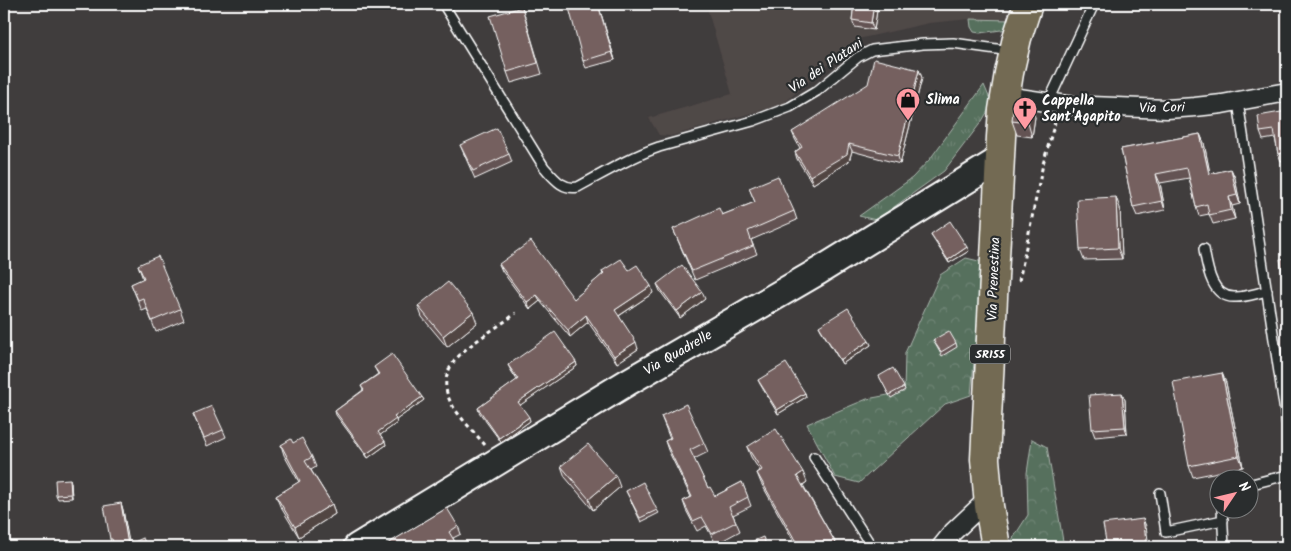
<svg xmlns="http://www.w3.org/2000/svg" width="1291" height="551" font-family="Kalam,sans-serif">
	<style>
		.built { fill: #504847 }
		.grass { fill: url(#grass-tufts); stroke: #aab7ae }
		.forest { fill: url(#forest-crowns); stroke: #aab7ae }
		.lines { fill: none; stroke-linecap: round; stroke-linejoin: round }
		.lane-casing { stroke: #fff; stroke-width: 12 }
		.street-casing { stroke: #fff; stroke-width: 21 }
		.secondary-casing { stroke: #fff; stroke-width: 30 }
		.primary-casing { stroke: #fff; stroke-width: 31 }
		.path { stroke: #fff; stroke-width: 3; stroke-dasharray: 4 4; stroke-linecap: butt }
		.lane { stroke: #2a2d2e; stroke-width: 9 }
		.street { stroke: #2a2d2e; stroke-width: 18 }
		.secondary { stroke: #2a2d2e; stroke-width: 26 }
		.primary { stroke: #736b52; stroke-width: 28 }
		.wall { fill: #645352; stroke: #fff }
		.shaded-wall { fill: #514442; stroke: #fff }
		.building { fill: #74615f; stroke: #fff }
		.labels { text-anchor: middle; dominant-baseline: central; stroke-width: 4.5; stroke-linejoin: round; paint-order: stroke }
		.shield { fill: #2a2d2e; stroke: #bfc0c0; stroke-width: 1 }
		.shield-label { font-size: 12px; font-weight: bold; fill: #fff }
		.street-label { font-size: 14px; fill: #fff; stroke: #2a2d2e }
		.poi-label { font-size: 14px; font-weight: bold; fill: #fff; stroke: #2a2d2e; text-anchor: start }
	</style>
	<defs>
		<pattern id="grass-tufts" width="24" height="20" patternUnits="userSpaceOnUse" patternTransform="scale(1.25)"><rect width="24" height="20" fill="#566f5d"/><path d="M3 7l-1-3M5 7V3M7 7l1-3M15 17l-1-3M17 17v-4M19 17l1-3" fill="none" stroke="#6f8575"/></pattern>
		<pattern id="forest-crowns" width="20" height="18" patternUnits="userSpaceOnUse" patternTransform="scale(1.25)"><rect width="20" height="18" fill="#566f5d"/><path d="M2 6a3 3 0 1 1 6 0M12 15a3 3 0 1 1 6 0" fill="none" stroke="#6f8575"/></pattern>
	</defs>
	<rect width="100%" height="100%" fill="#403d3d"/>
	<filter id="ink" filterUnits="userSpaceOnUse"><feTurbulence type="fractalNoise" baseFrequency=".02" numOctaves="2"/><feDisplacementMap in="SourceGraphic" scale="10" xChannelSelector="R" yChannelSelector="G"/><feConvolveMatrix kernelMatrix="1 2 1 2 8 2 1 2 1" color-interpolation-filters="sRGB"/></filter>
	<g filter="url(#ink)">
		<polygon class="built" points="706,4 1013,4 1010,20 970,19 929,23 858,39 783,104 671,136 659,135 649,118 732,94"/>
		<g class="grass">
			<polygon points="970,19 1010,20 1008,29 980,33 974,32 971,27"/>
			<polygon points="984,85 992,104 982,121 944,171 876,220 859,216 912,178 930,159"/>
		</g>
		<g class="forest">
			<polygon points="966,258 983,262 971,395 945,404 859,483 835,477 807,424 867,399 904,392 905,353 940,275"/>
			<polygon points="1032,439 1047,447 1064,547 1011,547 1010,543 1028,515 1027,473"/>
		</g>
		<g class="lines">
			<defs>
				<g id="lane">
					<path d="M445,7L544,167C554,178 562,190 578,187C604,173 630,157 659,147L753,121L790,107L817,91L858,57L872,50L923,44L953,43L1011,51"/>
					<polyline points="1238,102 1287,425"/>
					<polyline points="1048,103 1094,4"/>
					<path d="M1204,249C1207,266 1211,299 1236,297C1246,297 1257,293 1267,291"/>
					<polyline points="814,457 872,547"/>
					<polyline points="1248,485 1287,475"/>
					<polyline points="1160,493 1166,532 1223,520"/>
					<polyline points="1222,508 1224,547"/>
				</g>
				<g id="street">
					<polyline points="1006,96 1066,105 1167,109 1195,107 1222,104 1287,92"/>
					<polyline points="941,547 953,532 988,499"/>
				</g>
				<polyline id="secondary" points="357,547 628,382 819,271 999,160"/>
				<polyline id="primary" points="996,547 989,506 985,459 1001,137 1003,110 1009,73 1017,38 1028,4"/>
			</defs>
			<use href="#lane" class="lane-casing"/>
			<use href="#street" class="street-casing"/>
			<use href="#secondary" class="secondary-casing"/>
			<use href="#primary" class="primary-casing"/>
			<g class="path">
				<polyline points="1019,281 1043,164 1055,122"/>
				<path d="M485,445C474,432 459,417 451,403C434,371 462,351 485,335C495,328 506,321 516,313"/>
			</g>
			<use href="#lane" class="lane"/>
			<use href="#street" class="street"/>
			<use href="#secondary" class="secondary"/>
			<use href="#primary" class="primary"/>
		</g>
		<g class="wall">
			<polygon points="598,4 615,60 586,68 583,61"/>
			<polygon points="854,4 878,4 874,30 855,27 852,20"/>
			<polygon points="522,7 542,74 511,83 507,72"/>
			<polygon points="919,70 922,78 900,164 852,151 849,161 813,184 797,159 795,152 800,148 795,139 792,132"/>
			<polygon points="1287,111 1287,160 1281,161 1278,154 1275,138 1263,140 1260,132"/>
			<polygon points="1035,117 1032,137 1017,135 1012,121"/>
			<polygon points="1200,134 1204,143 1210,174 1231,169 1235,178 1240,204 1232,206 1235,219 1213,224 1209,214 1199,216 1196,207 1189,178 1160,183 1165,210 1137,216 1133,207 1121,149"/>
			<polygon points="460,145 509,154 512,162 475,179"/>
			<polygon points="749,188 794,211 797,220 751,240 757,254 695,280 673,229 722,215 755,202"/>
			<polygon points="1120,208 1122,259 1084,260 1080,250"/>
			<polygon points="931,234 969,251 949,263 932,237"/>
			<polygon points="1287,258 1287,286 1285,287 1283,279"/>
			<polygon points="499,264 574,299 603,274 602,271 629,270 653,293 619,316 638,349 617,363 588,322 570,337 540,301 530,309 502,271"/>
			<polygon points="138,265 180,309 184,320 156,332 147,309 142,311 131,284 143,279"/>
			<polygon points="657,284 705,299 680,318 660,291"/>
			<polygon points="418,306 477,323 447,347 422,317"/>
			<polygon points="819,326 869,341 871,345 842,364 821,330"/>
			<polygon points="933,340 956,343 957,347 942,356"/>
			<polygon points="576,362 577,366 520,405 530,421 501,442 479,412 478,408 517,380 510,369 508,365"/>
			<polygon points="374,367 422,397 424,400 396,420 397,423 380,435 386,445 368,458 336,415 335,411 363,390 361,386 378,374"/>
			<polygon points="1222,373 1226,383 1243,467 1193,477 1189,466"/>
			<polygon points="879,376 904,387 905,390 891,398"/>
			<polygon points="758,380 805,393 806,397 778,414 760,384"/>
			<polygon points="1122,393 1125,400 1127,434 1095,437 1092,429"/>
			<polygon points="193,414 223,430 226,437 207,446"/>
			<polygon points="661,416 704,443 708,452 694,459 708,488 715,496 742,482 751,506 733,515 740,531 716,544 706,526 697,531 686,510 683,501 691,497 668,450 665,441 670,439"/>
			<polygon points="293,443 312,457 316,467 311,470 332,504 335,514 299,537 280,506 276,496 299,482 284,455 281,445"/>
			<polygon points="747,447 807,482 803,485 838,547 797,547 761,483 757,473 760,471 751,457"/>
			<polygon points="561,466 620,487 593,510 565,477"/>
			<polygon points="70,479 71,483 72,498 58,499 56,495"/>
			<polygon points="626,491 657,510 659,513 641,522"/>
			<polygon points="121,503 123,510 129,544 147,547 112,547 110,539"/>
			<polygon points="458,526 461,534 453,538 457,547 382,547"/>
		</g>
		<g class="shaded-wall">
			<polygon points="598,4 615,60 612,52"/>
			<polygon points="874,4 878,4 874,30 871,23"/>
			<polygon points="919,70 922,78 900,164 898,156"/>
			<polygon points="1030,103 1035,117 1032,137 1028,123"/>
			<polygon points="1200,134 1204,143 1212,183 1209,174"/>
			<polygon points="849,144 852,151 849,161 813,184 810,176"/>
			<polygon points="1231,169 1235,178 1240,204 1237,195"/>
			<polygon points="1156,174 1160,183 1165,210 1162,201"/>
			<polygon points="1116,197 1120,208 1122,259 1118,248"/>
			<polygon points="1229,197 1232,206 1235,219 1231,210"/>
			<polygon points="967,247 969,251 949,263 948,260"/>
			<polygon points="651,286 653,293 617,317 615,310"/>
			<polygon points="702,292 705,299 680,318 677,311"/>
			<polygon points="537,295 540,301 530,309 527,302"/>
			<polygon points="473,312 477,323 447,347 443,336"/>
			<polygon points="586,315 588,322 570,337 568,330"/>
			<polygon points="869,341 871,345 842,364 840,360"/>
			<polygon points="636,342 638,349 617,363 614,356"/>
			<polygon points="576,362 577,366 519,406 518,402"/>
			<polygon points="1222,373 1226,383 1243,467 1239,456"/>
			<polygon points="805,393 806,397 778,414 777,410"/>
			<polygon points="1122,393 1125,400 1127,434 1125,427"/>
			<polygon points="422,397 424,400 396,420 397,423 379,436 378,432 394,417"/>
			<polygon points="529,417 530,421 501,442 499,438"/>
			<polygon points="385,441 386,445 368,458 366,454"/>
			<polygon points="803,472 807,482 801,486 797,476"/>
			<polygon points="616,476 620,487 593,510 589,499"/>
			<polygon points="70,479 71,483 72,498 71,494"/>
			<polygon points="121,503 123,510 130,547 128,545"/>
			<polygon points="332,504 335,514 299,537 295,527"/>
			<polygon points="1143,519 1146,526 1149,547 1147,547"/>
		</g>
		<g class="building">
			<polygon points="568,4 598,4 612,52 583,61"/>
			<polygon points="854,4 874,4 871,23 852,20"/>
			<polygon points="522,7 538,63 507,72 490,16"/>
			<polygon points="874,59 919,70 898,156 849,144 847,154 810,176 795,152 802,147 792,132 868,84"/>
			<polygon points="1014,102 1030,103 1028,123 1012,121"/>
			<polygon points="1287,111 1287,152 1278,154 1274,130 1260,132 1258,116"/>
			<polygon points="497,128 509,154 473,171 460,145"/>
			<polygon points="1200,134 1209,174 1231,169 1237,195 1229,197 1231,210 1209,215 1207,204 1196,207 1187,168 1156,174 1162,201 1133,207 1121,149"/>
			<polygon points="778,176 794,211 748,231 753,246 692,271 673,229 719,208 722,215 755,202 749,188"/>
			<polygon points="1116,197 1118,248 1080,250 1077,199"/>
			<polygon points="950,221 967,247 948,260 931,234"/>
			<polygon points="531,241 574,299 604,273 602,271 621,259 629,270 637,265 651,286 615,310 636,342 614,356 586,315 568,330 537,295 527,302 499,264"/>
			<polygon points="158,256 180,309 152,321 143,298 138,300 131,284 144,278 138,265"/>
			<polygon points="1287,258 1287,278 1283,279 1280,259"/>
			<polygon points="682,265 702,292 677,311 657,284"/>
			<polygon points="448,282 473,312 443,336 418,306"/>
			<polygon points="848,308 869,341 840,360 819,326"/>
			<polygon points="949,331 956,343 941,352 933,340"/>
			<polygon points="555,332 576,362 518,402 529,417 499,438 478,408 518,379 508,365"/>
			<polygon points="392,354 422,397 394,417 396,419 378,432 385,441 366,454 335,411 364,390 361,386 379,374 374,367"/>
			<polygon points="786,363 805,393 777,410 758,380"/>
			<polygon points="893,368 904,387 889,395 879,376"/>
			<polygon points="1222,373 1239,456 1189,466 1173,382"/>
			<polygon points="1122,393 1125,427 1092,429 1089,395"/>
			<polygon points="686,404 704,443 690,450 708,488 710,487 715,496 742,482 748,497 729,507 736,522 712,534 702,517 693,521 683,501 692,497 665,441 671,438 661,416"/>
			<polygon points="212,406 223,430 204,438 193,414"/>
			<polygon points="776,429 803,472 797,476 838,547 799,547 757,473 762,470 747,447"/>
			<polygon points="302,438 312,457 305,461 332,504 295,527 276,496 300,481 281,445 291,439 293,443"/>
			<polygon points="588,444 616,476 589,499 561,466"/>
			<polygon points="70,479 71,494 56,495 55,480"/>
			<polygon points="643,482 657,510 640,518 626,491"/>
			<polygon points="121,503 128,545 143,538 147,547 115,547 112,539 110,539 104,506"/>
			<polygon points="447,508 458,526 449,532 455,542 446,547 382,547"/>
			<polygon points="1143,519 1147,547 1107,547 1103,524"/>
			<polygon points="763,537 767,547 745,547 744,545"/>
		</g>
	</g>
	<defs>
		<symbol id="shop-pin" viewBox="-11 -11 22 30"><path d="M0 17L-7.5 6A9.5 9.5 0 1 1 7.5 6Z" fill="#ff9aa2" stroke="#2a2d2e"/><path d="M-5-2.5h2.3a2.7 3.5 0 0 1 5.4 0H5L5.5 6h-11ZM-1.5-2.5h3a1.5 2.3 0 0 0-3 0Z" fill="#111"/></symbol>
		<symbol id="church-pin" viewBox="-11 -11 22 30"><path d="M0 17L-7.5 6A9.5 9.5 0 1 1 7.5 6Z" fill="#ff9aa2" stroke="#2a2d2e"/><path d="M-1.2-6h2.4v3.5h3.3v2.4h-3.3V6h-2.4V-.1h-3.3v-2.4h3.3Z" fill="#111"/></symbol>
	</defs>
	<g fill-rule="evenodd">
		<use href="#shop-pin" x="894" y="86" width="28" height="38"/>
		<use href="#church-pin" x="1011" y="95" width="28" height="38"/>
	</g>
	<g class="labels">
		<rect class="shield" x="970" y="344.5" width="40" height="19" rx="4"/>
		<g class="shield-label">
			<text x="990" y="354">SR155</text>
		</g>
		<g class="street-label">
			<text transform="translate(826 66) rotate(-34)">Via dei Platani</text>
			<text transform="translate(1162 108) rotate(-1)">Via Cori</text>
			<text transform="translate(994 279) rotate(-88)">Via Prenestina</text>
			<text transform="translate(678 353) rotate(-30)">Via Quadrelle</text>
		</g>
		<g class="poi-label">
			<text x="926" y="100">Slima</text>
			<text x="1042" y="101">Cappella<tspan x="1042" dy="16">Sant'Agapito</tspan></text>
		</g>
	</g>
	<rect width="1291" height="551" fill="none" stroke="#2a2d2e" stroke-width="20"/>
	<rect x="10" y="10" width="1271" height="531" fill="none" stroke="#fff" stroke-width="2" filter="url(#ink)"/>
	<g transform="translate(1234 494) rotate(55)"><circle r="24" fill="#2a2d2e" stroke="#7f8182"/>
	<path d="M0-4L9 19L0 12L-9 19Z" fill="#ff9aa2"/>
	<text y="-8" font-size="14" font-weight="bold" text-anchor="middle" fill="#ffffff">N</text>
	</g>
</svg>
